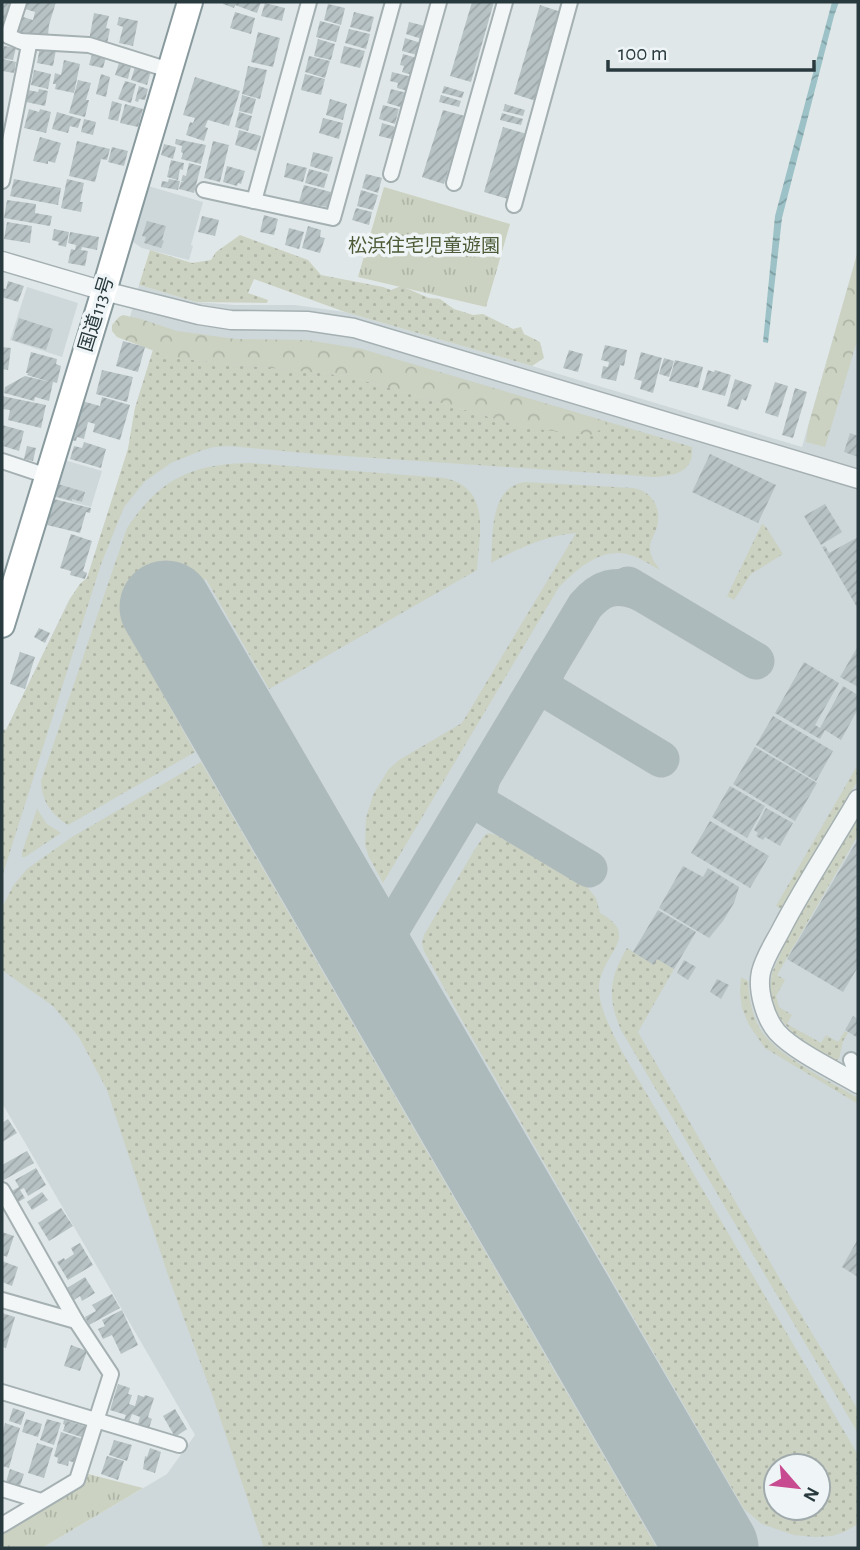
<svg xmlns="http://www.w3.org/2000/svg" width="860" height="1550" font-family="'Alegreya Sans','Noto Sans JP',sans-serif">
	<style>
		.built { fill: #ced7da; fill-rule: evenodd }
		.grass { fill: url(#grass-dots); fill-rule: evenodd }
		.forest { fill: url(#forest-crowns) }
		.park { fill: url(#park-tufts) }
		.water { fill: url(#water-waves) }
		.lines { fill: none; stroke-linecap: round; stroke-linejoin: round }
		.taxiway { stroke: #adbabc; stroke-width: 37 }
		.runway { stroke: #adbabc; stroke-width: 93 }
		.building { fill: url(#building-hatch) }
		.minor-casing { stroke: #a5b0b2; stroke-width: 18 }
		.tertiary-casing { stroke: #a5b0b2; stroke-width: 21 }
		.trunk-casing { stroke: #889a9e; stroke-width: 28 }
		.minor { stroke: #f2f6f7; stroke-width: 14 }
		.tertiary { stroke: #f2f6f7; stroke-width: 18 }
		.trunk { stroke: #fff; stroke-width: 24 }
		.labels { text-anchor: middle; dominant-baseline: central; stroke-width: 7; stroke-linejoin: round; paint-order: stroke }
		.park-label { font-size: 19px; fill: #4c5a37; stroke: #eff5f6 }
		.street-label { font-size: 19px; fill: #293a3f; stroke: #eff5f6 }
	</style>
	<defs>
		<pattern id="grass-dots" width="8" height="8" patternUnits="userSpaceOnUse" patternTransform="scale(1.75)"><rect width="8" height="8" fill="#ccd2c1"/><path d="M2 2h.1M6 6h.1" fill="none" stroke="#afb5a7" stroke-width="1.8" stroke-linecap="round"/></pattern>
		<pattern id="forest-crowns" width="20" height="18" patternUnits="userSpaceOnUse" patternTransform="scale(1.75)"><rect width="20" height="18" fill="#ccd2c1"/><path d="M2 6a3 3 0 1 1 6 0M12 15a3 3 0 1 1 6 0" fill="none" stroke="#afb5a7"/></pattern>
		<pattern id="park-tufts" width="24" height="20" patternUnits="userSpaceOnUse" patternTransform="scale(1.75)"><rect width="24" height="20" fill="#ccd2c1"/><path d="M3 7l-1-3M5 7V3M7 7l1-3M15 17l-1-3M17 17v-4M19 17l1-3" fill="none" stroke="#afb5a7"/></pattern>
		<pattern id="water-waves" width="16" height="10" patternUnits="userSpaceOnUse" patternTransform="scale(1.75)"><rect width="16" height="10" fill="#9cc2c7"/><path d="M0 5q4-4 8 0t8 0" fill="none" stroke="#7f9fa3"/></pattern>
		<pattern id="building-hatch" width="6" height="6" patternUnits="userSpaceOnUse" patternTransform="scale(1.75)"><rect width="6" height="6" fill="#b7c2c5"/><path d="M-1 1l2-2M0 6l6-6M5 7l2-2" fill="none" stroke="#9da7aa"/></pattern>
	</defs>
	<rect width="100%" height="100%" fill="#e0e7e8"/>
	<g class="built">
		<polygon points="148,186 203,202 191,245 193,246 189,260 142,248 133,242 132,239"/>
		<path d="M858,251V1548H42L167,1474L195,1435L2,1103V866L3,861L2,860V729L6,730L69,600L80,584L87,578L128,449L135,408L153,350L124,338L139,285L196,302L234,305H295L345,312L532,366L802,447ZM776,1466H818V1508H776Z"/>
		<polygon points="27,287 78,303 62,357 10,340"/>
		<polygon points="61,459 102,471 91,507 50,496"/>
	</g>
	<g class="grass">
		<polygon points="240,235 308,260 321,275 383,287 391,290 401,286 429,298 440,299 454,309 473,315 483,314 513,329 521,327 524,334 540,342 544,358 532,366 345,312 254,279 248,293 268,300 267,303 196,302 139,285 150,250 192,263 211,260 216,252"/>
		<path d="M153,350L173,358L348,376L527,428L605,422L602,420L692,447C694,472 676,475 655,477L316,454L229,446L214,447L200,451L171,463L145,481L124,507L101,564L2,877L3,861L2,860V729L6,730L70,599L80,584L87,578L128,449L135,408Z"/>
		<path d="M250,463L444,478C492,488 479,534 477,570L269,689L206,579L126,628L195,752L68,825C51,814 42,802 41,781L127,528C160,479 191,464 250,463Z"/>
		<path d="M525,482L633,488C652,491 662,508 657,527C655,534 649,542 650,549C650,557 656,564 660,570C650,565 641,558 630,555C602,546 577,569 559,587L383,883L369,857L365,845L366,818L373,795L388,770L399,760L462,723L576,533C547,535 517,549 491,563C493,536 489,487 525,482Z"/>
		<polygon points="762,524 766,527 783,554 751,574 734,600 727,596"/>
		<polygon points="201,762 657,1548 264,1548 212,1394 170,1281 107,1090 79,1037 53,1006 2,970 2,908 13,886 27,869 72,837"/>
		<polygon points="857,766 858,767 858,780 783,910 776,906"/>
		<polygon points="37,809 47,824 61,833 25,857 22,857 22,852"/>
		<polygon points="858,815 858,835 777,975 785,980 776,996 779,1007 792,1015 787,1024 821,1043 826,1035 838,1042 845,1031 848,1033 843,1041 839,1059 834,1062 792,1032 782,1021 772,1003 770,987 772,973 789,934"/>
		<path d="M488,833L496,835L587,887L596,898L600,913C643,936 600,954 599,988C599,1009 612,1031 621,1050L858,1455V1524L844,1532L832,1536L815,1537L794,1535L762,1524L744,1509L459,1015L424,951L422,943L424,935L475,849L484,836ZM776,1466H818V1508H776Z"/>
		<path d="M627,948L653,964L657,959L674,969L638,1032L785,1288L858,1410V1433L621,1030C607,997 609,979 627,948Z"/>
		<path d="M741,977L748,981C749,998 752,1015 760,1029C777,1056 830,1081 858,1098V1104L765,1048L749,1025L742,1008L740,992Z"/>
	</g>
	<g class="forest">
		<polygon points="858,251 858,338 825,447 806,442 808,427"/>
		<polygon points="123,315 141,319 177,331 236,339 307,340 362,349 602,420 605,422 606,425 594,434 589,435 527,428 348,376 173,358 117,337 112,331 112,325 119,317"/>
	</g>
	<g class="park">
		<polygon points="384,187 510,224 486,307 358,277"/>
		<polygon points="88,1474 143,1488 42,1548 2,1548 2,1525"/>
	</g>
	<polygon class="water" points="832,2 839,2 834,16 782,218 768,343 763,342 775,216"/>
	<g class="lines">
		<g class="taxiway">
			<polyline points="628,585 756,661"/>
			<path d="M550,664C544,674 543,683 550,692L661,759"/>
			<polyline points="482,778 478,794 484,806 589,869"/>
			<path d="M396,1005C387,984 375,965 383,943L585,606C601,587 616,583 639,592"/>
		</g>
		<polyline class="runway" points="166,607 712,1548"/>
	</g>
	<g class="building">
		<polygon points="2,2 12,2 5,23 2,22"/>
		<polygon points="24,2 56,2 49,25 48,36 15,31 20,16 33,20 35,12 22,8"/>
		<polygon points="223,2 261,2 257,13 235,5 234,8 223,4"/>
		<polygon points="472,2 494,2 471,82 450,76"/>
		<polygon points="265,3 285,8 282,21 261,16"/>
		<polygon points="328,4 345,8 341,25 324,20"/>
		<polygon points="540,5 561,12 536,101 514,94"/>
		<polygon points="235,12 255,18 251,34 230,28"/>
		<polygon points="354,12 374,17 370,32 350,27"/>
		<polygon points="94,13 109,16 106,28 110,29 107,44 89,40"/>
		<polygon points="119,17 138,21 133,46 119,43 123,27 117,25"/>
		<polygon points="320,21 340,26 336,42 316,37"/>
		<polygon points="409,22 425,26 422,39 406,34"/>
		<polygon points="349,29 370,34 366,49 345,43"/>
		<polygon points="258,32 280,38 273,67 251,62"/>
		<polygon points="405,38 421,43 417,55 402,51"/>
		<polygon points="318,39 335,44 331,60 314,56"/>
		<polygon points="4,46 16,48 13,60 2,58"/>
		<polygon points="344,46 365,51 360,68 340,63"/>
		<polygon points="40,47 56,50 53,66 37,63"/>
		<polygon points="92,54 106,57 103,68 89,65"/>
		<polygon points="403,54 417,58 412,75 402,72 404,66 400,65"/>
		<polygon points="309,56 330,61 325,78 305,72"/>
		<polygon points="3,59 16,62 14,73 2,71"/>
		<polygon points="64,60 80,64 74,93 55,89 56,84 53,84 55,73 61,75"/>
		<polygon points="119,63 131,66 128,79 115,75"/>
		<polygon points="248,66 267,70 260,99 242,94"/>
		<polygon points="135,67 151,71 147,85 131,80"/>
		<polygon points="34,70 51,74 48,89 31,85"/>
		<polygon points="392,72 412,77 408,91 397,88 398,83 390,81"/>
		<polygon points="101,74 110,77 106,97 96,94"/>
		<polygon points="305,74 325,79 321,95 301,90"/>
		<polygon points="195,77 240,91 229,126 208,120 205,127 208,128 204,141 186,135 190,122 193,123 195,118 183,115"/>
		<polygon points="78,80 91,83 86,100 89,100 85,117 69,113"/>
		<polygon points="125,81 136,84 131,103 118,99"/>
		<polygon points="139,86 148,89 145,100 139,99 138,102 135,101"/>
		<polygon points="444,86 464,92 462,98 442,93"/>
		<polygon points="39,89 48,91 45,106 26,102 28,90 38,92"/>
		<polygon points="391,89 407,93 403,108 387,103"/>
		<polygon points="242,95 256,99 252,114 239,111"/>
		<polygon points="441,95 461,101 459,107 439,102"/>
		<polygon points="330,99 347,104 343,120 326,115"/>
		<polygon points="112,101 122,104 118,121 108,119"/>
		<polygon points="125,104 143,109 138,127 120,123"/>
		<polygon points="505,104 525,110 523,116 503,111"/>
		<polygon points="383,105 399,109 395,124 379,119"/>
		<polygon points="29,109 39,112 40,109 51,112 46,133 24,128"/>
		<polygon points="443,110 465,116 444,184 422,177"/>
		<polygon points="57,112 81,119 78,128 70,126 68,133 52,129"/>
		<polygon points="239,112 252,116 248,131 235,127"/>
		<polygon points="502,113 523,119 521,125 500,120"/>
		<polygon points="323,118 343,123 339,139 319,133"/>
		<polygon points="84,119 96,122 93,135 81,132"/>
		<polygon points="382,123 399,128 396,140 379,136"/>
		<polygon points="503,127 527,134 508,199 484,192"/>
		<polygon points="239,130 261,136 256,151 235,145"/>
		<polygon points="40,137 61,143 55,163 48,161 48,164 33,161"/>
		<polygon points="176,139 206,145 201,164 181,159 183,153 181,152 182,146 175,144"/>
		<polygon points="77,141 110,149 107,160 101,159 95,182 69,176"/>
		<polygon points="213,141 229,145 220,182 204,178"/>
		<polygon points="164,144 176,147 173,159 161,155"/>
		<polygon points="112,147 128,151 124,166 108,162"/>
		<polygon points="313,152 333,157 329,172 310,166"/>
		<polygon points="171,160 184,163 183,170 180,169 178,180 167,177"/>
		<polygon points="189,163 201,166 194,193 179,189 181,182 184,182 181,181 183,175 186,176"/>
		<polygon points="287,163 307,168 303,182 284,177"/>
		<polygon points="227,166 245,171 241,184 238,183 237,186 223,182"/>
		<polygon points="309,169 328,174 324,188 305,183"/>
		<polygon points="366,174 382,178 378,193 362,188"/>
		<polygon points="14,179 61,188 58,205 10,196"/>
		<polygon points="67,179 84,183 80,202 83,202 81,212 61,208"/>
		<polygon points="169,179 180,181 178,190 161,187 162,181 168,182"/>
		<polygon points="304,185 331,192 327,207 299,202"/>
		<polygon points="361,190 378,195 373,210 357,206"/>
		<polygon points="7,200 36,204 35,213 52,216 50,226 4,218"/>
		<polygon points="356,208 372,212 369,225 352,220"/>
		<polygon points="264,215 278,219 274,235 260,232"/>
		<polygon points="202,216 219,220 215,236 198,232"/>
		<polygon points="147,221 166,226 162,240 164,241 161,248 144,243 146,237 142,236"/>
		<polygon points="7,222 32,226 30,243 4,239"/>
		<polygon points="308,226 321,230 320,237 325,238 320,253 302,248"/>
		<polygon points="289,228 304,232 299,249 285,245"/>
		<polygon points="54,229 69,232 66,247 58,245 59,242 52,240"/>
		<polygon points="70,232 99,237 97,250 82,247 81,250 88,251 85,266 68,263 71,249 75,250 76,245 68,243"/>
		<polygon points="351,235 365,239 363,248 354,245 353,250 347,249"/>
		<polygon points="8,281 24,286 18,302 2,297 2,288 6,289"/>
		<polygon points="19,318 53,329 46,350 12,340"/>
		<polygon points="123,341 145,347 138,372 116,366"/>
		<polygon points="605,345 627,350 624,366 620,365 616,381 601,378 603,366 608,367 609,362 601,360"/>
		<polygon points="2,347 11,348 8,370 2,369"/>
		<polygon points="569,350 583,354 578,372 563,368"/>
		<polygon points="31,352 57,359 56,364 61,366 57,383 53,382 49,401 35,397 34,401 4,393 5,387 25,376 50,382 27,375 28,373 26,373"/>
		<polygon points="641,352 662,358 653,393 640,389 642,381 634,379"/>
		<polygon points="664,358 674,361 669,377 659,374"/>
		<polygon points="675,360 703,367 698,388 669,381"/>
		<polygon points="102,370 133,377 127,402 96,394"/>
		<polygon points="708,370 714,372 715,370 731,375 725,396 702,390"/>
		<polygon points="735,379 752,385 746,401 742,399 738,410 727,406"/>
		<polygon points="775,382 788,386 778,417 765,413"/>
		<polygon points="795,388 807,392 793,438 782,435"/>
		<polygon points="2,396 46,405 41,428 8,420 10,410 2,409"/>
		<polygon points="102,397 130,405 120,440 93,432 95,424 88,422 84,439 77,437 76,441 71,440 82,401 100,406"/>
		<polygon points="2,425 24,431 19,451 3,446 4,441 2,440"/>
		<polygon points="850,433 858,436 858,457 844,452"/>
		<polygon points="84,442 106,449 101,468 70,459 74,446 82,448"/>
		<polygon points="27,446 36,448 33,461 24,459"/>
		<polygon points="710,454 776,485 758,523 692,492"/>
		<polygon points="58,484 85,492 82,502 72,499 72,501 54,496"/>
		<polygon points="54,499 91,508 90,513 86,512 80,533 47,525"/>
		<polygon points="825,504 842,532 821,545 804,516"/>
		<polygon points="71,534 92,541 83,571 87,573 85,579 70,575 71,571 60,568"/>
		<polygon points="858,537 858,609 822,547 825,546 829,553"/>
		<polygon points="39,628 50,633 45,643 34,637"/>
		<polygon points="858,646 858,687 840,677"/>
		<polygon points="20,652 35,657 25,689 10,684"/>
		<polygon points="804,662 839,683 815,725 820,728 843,686 858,695 858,709 841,740 825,730 820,739 775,713"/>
		<polygon points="773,716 833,751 816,781 756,745"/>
		<polygon points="755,747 817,783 795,821 733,784"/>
		<polygon points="730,786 765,806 747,838 712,817"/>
		<polygon points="766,808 793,823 780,846 765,837 763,840 756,836 758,833 754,830"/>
		<polygon points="710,821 769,856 750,888 691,853"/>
		<polygon points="858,839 858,967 843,992 787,959"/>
		<polygon points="683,866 703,877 708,868 739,887 734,903 723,921 709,938 659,908"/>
		<polygon points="658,910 696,932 674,969 657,959 654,965 633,952"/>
		<polygon points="684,960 696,967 688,980 677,973"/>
		<polygon points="717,979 729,985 721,999 710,992"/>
		<polygon points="853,1016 858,1019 858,1038 845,1030"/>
		<polygon points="8,1119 17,1133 2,1142 2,1123"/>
		<polygon points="27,1151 34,1163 2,1181 2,1165"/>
		<polygon points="36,1168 46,1185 28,1196 24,1188 20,1190 25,1198 15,1204 8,1193 19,1187 15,1180"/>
		<polygon points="42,1192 48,1200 32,1210 27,1202"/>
		<polygon points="61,1208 73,1226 49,1241 38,1223"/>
		<polygon points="2,1232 14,1236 7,1257 2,1255"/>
		<polygon points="858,1239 858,1277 842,1267"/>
		<polygon points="80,1243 93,1265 68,1280 57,1262 64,1258 65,1260 74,1254 71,1248"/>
		<polygon points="2,1261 18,1267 12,1286 2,1282"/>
		<polygon points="85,1277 95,1293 82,1301 80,1296 74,1300 67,1288"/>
		<polygon points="112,1294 120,1308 89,1325 85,1317 96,1311 92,1305"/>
		<polygon points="122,1310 138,1345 121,1354 112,1335 103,1339 98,1329 105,1326 102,1320"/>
		<polygon points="2,1313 15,1317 6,1348 2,1347"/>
		<polygon points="71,1345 87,1351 80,1371 64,1366"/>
		<polygon points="118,1384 130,1388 128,1394 132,1395 129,1404 135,1406 138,1395 144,1397 145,1395 154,1398 148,1417 152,1419 149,1428 138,1424 140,1417 132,1414 129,1422 124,1420 126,1415 110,1410"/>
		<polygon points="13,1408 25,1412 21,1425 9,1421"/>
		<polygon points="175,1409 187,1429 175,1437 163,1416"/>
		<polygon points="26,1419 42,1424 38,1437 22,1432"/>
		<polygon points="47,1419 61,1423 54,1445 40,1440"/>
		<polygon points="64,1420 87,1427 84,1438 63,1431 65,1425 63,1424"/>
		<polygon points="5,1423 20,1428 9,1468 2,1466 2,1435"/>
		<polygon points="61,1432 83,1439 76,1463 69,1461 68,1466 57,1463 58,1458 54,1456"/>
		<polygon points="114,1440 132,1445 127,1461 109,1455"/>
		<polygon points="37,1443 53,1448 44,1478 28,1473"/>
		<polygon points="150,1448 161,1452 155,1473 143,1469 145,1456 147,1457"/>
		<polygon points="107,1456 124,1461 118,1480 101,1474"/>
		<polygon points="10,1469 24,1474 20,1486 6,1482"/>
	</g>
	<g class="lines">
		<defs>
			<g id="minor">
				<polyline points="20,41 89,45 169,70"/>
				<polyline points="391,174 439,2"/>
				<polyline points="2,181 29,45 8,36 19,2"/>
				<polyline points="454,183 505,2"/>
				<polyline points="204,190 333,218 393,2"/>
				<polyline points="254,201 309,2"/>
				<polyline points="514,205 570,2"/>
				<polyline points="2,461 47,476"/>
				<polyline points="851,1060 854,1068 858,1071"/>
				<polyline points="2,1190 76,1321 111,1374 77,1480 2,1525"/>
				<polyline points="2,1300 76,1321"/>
				<polyline points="2,1392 179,1445"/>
				<polyline points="2,1489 41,1501"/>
			</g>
			<g id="tertiary">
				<polyline points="2,261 104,291 199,315 231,320 307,321 354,328 858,479"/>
				<path d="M858,799C833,842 805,884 782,928C775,942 765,956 761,972C757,990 765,1018 777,1032C794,1051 836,1071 858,1084"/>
			</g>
			<polyline id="trunk" points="2,625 104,291 190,2"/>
		</defs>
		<use href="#minor" class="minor-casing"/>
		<use href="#tertiary" class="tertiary-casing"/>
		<use href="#trunk" class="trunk-casing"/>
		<use href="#minor" class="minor"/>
		<use href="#tertiary" class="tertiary"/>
		<use href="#trunk" class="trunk"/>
	</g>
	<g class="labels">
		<g class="park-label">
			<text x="424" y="246">松浜住宅児童遊園</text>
		</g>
		<g class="street-label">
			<text transform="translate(97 314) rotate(-73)">国道113号</text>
		</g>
	</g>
	<rect width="860" height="1550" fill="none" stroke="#293a3f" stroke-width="7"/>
	<g transform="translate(797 1487) rotate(118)"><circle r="33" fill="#eff5f6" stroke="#a0aaad" stroke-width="2"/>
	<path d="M0-5L12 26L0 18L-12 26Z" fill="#c84a90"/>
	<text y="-10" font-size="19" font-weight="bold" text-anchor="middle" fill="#293a3f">N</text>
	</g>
	<path d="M608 60v10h206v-10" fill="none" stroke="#293a3f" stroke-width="3.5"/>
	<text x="618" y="60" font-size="21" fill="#293a3f" stroke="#eff5f6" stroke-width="5" paint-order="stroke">100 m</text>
</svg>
